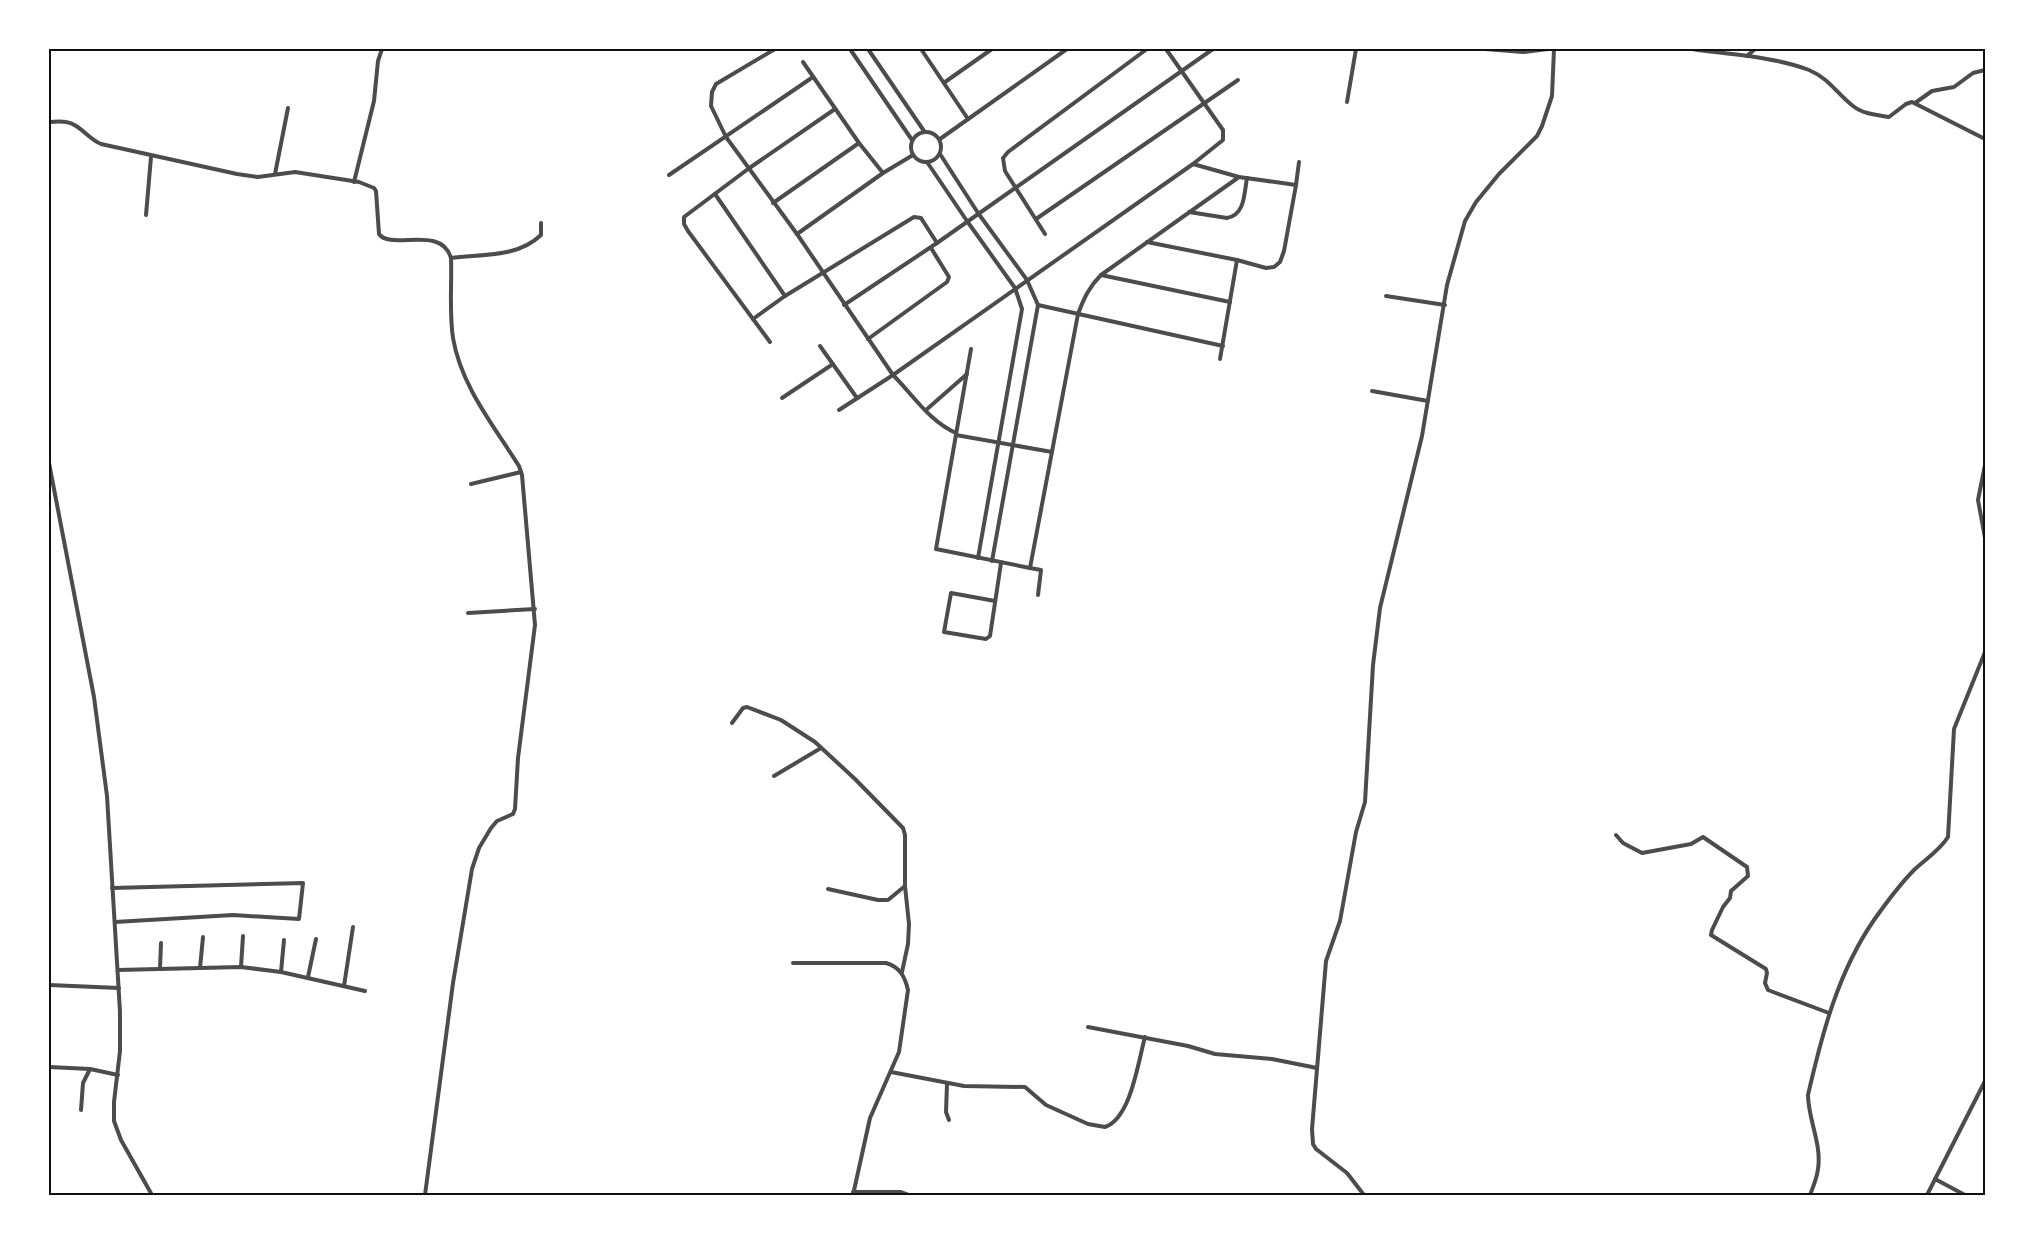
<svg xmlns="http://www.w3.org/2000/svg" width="2034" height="1244" font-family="'DejaVu Sans',sans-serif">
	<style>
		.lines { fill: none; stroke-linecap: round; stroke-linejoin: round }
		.minor { stroke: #4c4c4c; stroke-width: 4 }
		.neatline { fill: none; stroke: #111; stroke-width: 2 }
	</style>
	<rect width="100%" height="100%" fill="#fff"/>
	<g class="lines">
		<g class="minor">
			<polyline points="775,49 716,84 712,92 711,106 726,137 797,234 893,375 1193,164"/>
			<polyline points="850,49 912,140"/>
			<polyline points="868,49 924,131"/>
			<polyline points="921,49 968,119"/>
			<polyline points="1166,49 1223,130 1223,140 1193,164 1239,177 1296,185"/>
			<polyline points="1485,49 1523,52 1548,49"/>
			<path d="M1692,49C1730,55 1772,56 1809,70C1830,79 1836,93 1853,106C1863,114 1877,115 1889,117L1906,104L1912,102L1985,139"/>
			<polyline points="1747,56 1755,49"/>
			<polyline points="803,62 859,143 883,173"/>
			<polyline points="945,82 992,49"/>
			<polyline points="1347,102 1356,49"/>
			<polyline points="1915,103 1932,91 1954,87 1973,73 1985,70"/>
			<path d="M49,122C54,122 60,121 66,122C80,124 88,139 101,144L237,174L258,177L295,172L359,182L374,188L376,191L379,234C391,251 441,224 451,258C452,284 449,312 453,338C461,386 494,426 519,466L522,475L535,625L518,758L515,809L513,814L497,821L491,828L479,848L472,869L453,983L425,1195"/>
			<circle cx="926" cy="147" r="15"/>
			<polyline points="940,139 1067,49"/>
			<polyline points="940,154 978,213 1027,280 1038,305 992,561"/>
			<polyline points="927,162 967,221 1015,288 1022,309 978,558"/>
			<polyline points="275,174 288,108"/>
			<polyline points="669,175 813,77"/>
			<polyline points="354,182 374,101 378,61 382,49"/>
			<polyline points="715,194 785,296"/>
			<polyline points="773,203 859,143"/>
			<path d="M1189,212L1227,218C1245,215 1244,194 1247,178"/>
			<polyline points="146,215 151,157"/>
			<polyline points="1036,219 1238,80"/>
			<polyline points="797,234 883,173 913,155"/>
			<polyline points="1045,234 1005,171 1003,158 1008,152 1147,49"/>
			<polyline points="1147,242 1237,260 1266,268 1274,267 1280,262 1284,251 1296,185 1299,162"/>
			<path d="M451,258C482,254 517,258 541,235V223"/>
			<polyline points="1101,275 1230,302"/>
			<polyline points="1386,296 1445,305"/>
			<polyline points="844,305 937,243 1213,49"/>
			<polyline points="1038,305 1223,346"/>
			<polyline points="753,319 785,296 914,217 921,218 937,243"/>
			<polyline points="868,339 947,282 949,277 931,248"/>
			<polyline points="770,342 688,231 684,224 684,217 748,169 835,109"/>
			<polyline points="820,346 857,398"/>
			<path d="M971,349L936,549L1030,568L1078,314C1084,298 1089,287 1101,275L1239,177"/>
			<polyline points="1220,359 1237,260"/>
			<polyline points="1372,391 1428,401"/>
			<polyline points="782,398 833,364"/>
			<path d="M839,410L893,375C913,395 930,422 956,433V435L1052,452"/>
			<polyline points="926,410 967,374"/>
			<polyline points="49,463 94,697 107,796 120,1012 120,1051 114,1102 114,1121 121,1140 152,1195"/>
			<polyline points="1985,465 1978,500 1985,538"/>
			<polyline points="471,484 521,472"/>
			<polyline points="1030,568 1041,570 1038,595"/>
			<polyline points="995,601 951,593 944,632 986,639 990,636 1001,563"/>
			<polyline points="468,613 535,609"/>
			<polyline points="732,723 743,708 747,707 781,720 815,742 855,779 903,828 905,835 905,886 909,924 908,944 902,972"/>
			<polyline points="774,776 821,748"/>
			<polyline points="1616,835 1623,843 1642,853 1691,844 1703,837 1747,867 1748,876 1731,891 1730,898 1723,907 1712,930 1711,935 1766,969 1767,973 1765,983 1768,990 1829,1013"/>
			<polyline points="112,888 303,883 299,919 233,915 115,922"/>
			<polyline points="828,889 878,900 888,900 905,886"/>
			<path d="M793,963H886C900,967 905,977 908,990L899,1052L870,1118L853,1195"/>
			<polyline points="241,967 243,936"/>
			<polyline points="200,968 203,937"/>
			<polyline points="160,969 161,943"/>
			<polyline points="118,970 241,967 281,972 365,991"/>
			<polyline points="281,972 284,940"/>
			<polyline points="308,977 316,939"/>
			<polyline points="49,985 119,988"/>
			<polyline points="344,986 353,927"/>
			<polyline points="1088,1027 1188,1046 1215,1054 1272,1059 1317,1068"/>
			<polyline points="49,1067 90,1069 118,1075"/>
			<path d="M891,1072L964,1086L1025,1087L1046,1105L1088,1124L1105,1127C1131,1118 1138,1062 1145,1037"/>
			<polyline points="947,1084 946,1112 949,1120"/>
			<polyline points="81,1110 83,1083 90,1069"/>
			<polyline points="1935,1179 1965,1195"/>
			<polyline points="853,1192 901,1192 909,1195"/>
			<polyline points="1364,1195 1347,1173 1316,1149 1313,1144 1312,1129 1326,961 1340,921 1356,832 1365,802 1373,665 1380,608 1422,436 1447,285 1465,221 1476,202 1499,174 1537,136 1542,126 1552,96 1554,49"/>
			<path d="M1810,1195C1813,1187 1817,1178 1818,1169C1822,1144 1808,1119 1808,1095C1822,1034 1838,972 1874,920C1886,903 1900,884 1915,869C1926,859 1940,850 1948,837L1954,729L1985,652"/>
			<polyline points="1927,1195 1985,1081"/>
		</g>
	</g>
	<rect width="2034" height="1244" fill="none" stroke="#ffffff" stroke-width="100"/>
	<rect x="50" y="50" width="1934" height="1144" class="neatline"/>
</svg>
